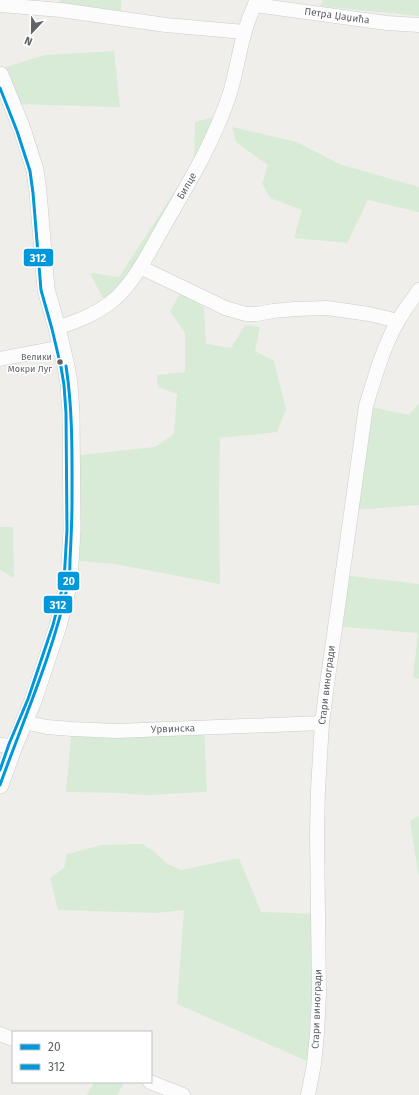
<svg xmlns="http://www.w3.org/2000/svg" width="419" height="1095" font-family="'Fira Sans',sans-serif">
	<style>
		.green { fill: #d8ebd6 }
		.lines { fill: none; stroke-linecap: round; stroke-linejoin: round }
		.minor-casing { stroke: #cbcccc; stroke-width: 15 }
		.tertiary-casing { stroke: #cbcccc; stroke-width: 18 }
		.minor { stroke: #fdfcfc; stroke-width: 14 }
		.tertiary { stroke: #fdfcfc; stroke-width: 17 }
		.bus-1-casing { stroke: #fff; stroke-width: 6 }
		.bus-2-casing { stroke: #fff; stroke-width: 6 }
		.bus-1 { stroke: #0098da; stroke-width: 3 }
		.bus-2 { stroke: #0098da; stroke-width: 3 }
		.bus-dot { fill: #5f6368; stroke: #fff; stroke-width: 1.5 }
		.labels { text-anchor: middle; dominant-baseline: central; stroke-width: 3; stroke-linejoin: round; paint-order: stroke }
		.bus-label { font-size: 9px; fill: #5f6368; stroke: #fff; text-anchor: end }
		.street-label { font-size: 10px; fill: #5f6368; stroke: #fff }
		.line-badge { stroke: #fff; stroke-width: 1.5 }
		.badge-label { font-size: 11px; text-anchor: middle; font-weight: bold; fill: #fff }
	</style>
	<rect width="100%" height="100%" fill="#efeeea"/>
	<g class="green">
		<polygon points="60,0 121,0 121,18 61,10"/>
		<polygon points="323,0 419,0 419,16 320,6"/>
		<polygon points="114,51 120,107 12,104 0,69 45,55"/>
		<polygon points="222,115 182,195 107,306 90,273 119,277 194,162 195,122"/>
		<polygon points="232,127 297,142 339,164 419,187 419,212 368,200 347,243 294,238 302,210 270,198 262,183 268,165 236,142"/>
		<polygon points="180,294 204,307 206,344 231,348 245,325 260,327 255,351 274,361 286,409 277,432 220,438 219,497 220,584 115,564 71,560 72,456 155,447 174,434 177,394 158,387 157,375 185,372 185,333 170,311"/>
		<polygon points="419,403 419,505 356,510 366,406 409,415"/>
		<polygon points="0,527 13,527 14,578 0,570"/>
		<polygon points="342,575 419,584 419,679 413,677 418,633 335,626"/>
		<polygon points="204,728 207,792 146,795 120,793 66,792 72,729"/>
		<polygon points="419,816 419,877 415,853 410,821"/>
		<polygon points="142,844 152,850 166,863 181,870 239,858 261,912 318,914 314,1064 177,1004 184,910 156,913 58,910 50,878 64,868 67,854 102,845"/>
		<polygon points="94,1082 124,1082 117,1095 87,1095"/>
	</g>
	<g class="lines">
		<defs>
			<g id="minor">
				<polyline points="0,5 61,10 166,25 244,32"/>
				<polyline points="255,5 387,23 419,25"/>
				<polyline points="140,267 213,302 225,308 246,314 257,314 273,311 295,309 327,308 369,314 398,321"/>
				<path d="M57,328C78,321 99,313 116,298C136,279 148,254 161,231C187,186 214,142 230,93C236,73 239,51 245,31C248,20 252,10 257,0"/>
				<polyline points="0,359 62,347"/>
				<polyline points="24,722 47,727 72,729 117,731 322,723"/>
				<polyline points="0,745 14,746"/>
				<polyline points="0,1034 13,1039"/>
				<polyline points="150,1082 183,1095"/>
				<path d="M308,1095L314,1064L317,1034L319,994L317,832L318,789L322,723L326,692L366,406C375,377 383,347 398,321C404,310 412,300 419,290"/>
			</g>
			<polyline id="tertiary" points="0,75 22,129 35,170 38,192 46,289 57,328 66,366 69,384 71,413 72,530 69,582 58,626 33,701 14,746 0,785"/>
		</defs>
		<use href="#minor" class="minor-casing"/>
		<use href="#tertiary" class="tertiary-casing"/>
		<use href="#minor" class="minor"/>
		<use href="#tertiary" class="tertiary"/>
		<defs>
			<path id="bus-1" d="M0,785C24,718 53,654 68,584C70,576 70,568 70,560C71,541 72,522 72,502C72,457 73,411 66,366"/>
			<polyline id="bus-2" points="0,88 17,131 30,171 33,193 41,290 52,329 61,367 64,385 66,413 67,530 64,581 53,625 28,699 9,744 0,770"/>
		</defs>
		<use href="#bus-1" class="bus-1-casing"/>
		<use href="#bus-2" class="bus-2-casing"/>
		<use href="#bus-1" class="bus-1"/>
		<use href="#bus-2" class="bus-2"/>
	</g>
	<circle class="bus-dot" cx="60" cy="362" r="3.5"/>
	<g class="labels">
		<g class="bus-label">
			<text x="52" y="357">Велики<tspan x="52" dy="12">Мокри Луг</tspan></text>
		</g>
		<g class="street-label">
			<text transform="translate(337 16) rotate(8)">Петра Џаџића</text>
			<text transform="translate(187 186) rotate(-60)">Билце</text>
			<text transform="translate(327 685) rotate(-83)">Стари виногради</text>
			<text transform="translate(173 729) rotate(-2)">Урвинска</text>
			<text transform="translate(317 1009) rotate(-88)">Стари виногради</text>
		</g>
	</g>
	<g class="line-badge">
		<rect x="23" y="248" width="31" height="19" rx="4" fill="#0098da"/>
		<rect x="57" y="571" width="23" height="20" rx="4" fill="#0098da"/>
		<rect x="43" y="595" width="30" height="19" rx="4" fill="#0098da"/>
	</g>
	<g class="badge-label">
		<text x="38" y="262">312</text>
		<text x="69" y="585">20</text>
		<text x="58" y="609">312</text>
	</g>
	<rect x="12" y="1031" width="140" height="52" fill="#ffffff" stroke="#bfc1c3"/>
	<rect x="20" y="1044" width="20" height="6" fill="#0098da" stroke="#bfc1c3"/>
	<text x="48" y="1051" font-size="12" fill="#5f6368">20</text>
	<rect x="20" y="1064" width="20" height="6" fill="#0098da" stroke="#bfc1c3"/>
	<text x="48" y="1071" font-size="12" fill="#5f6368">312</text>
	<g transform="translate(32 32) rotate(202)" stroke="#ffffff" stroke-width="3" paint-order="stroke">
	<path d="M0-3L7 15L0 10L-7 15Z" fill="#5f6368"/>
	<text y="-6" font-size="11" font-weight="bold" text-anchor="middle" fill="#5f6368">N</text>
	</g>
</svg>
